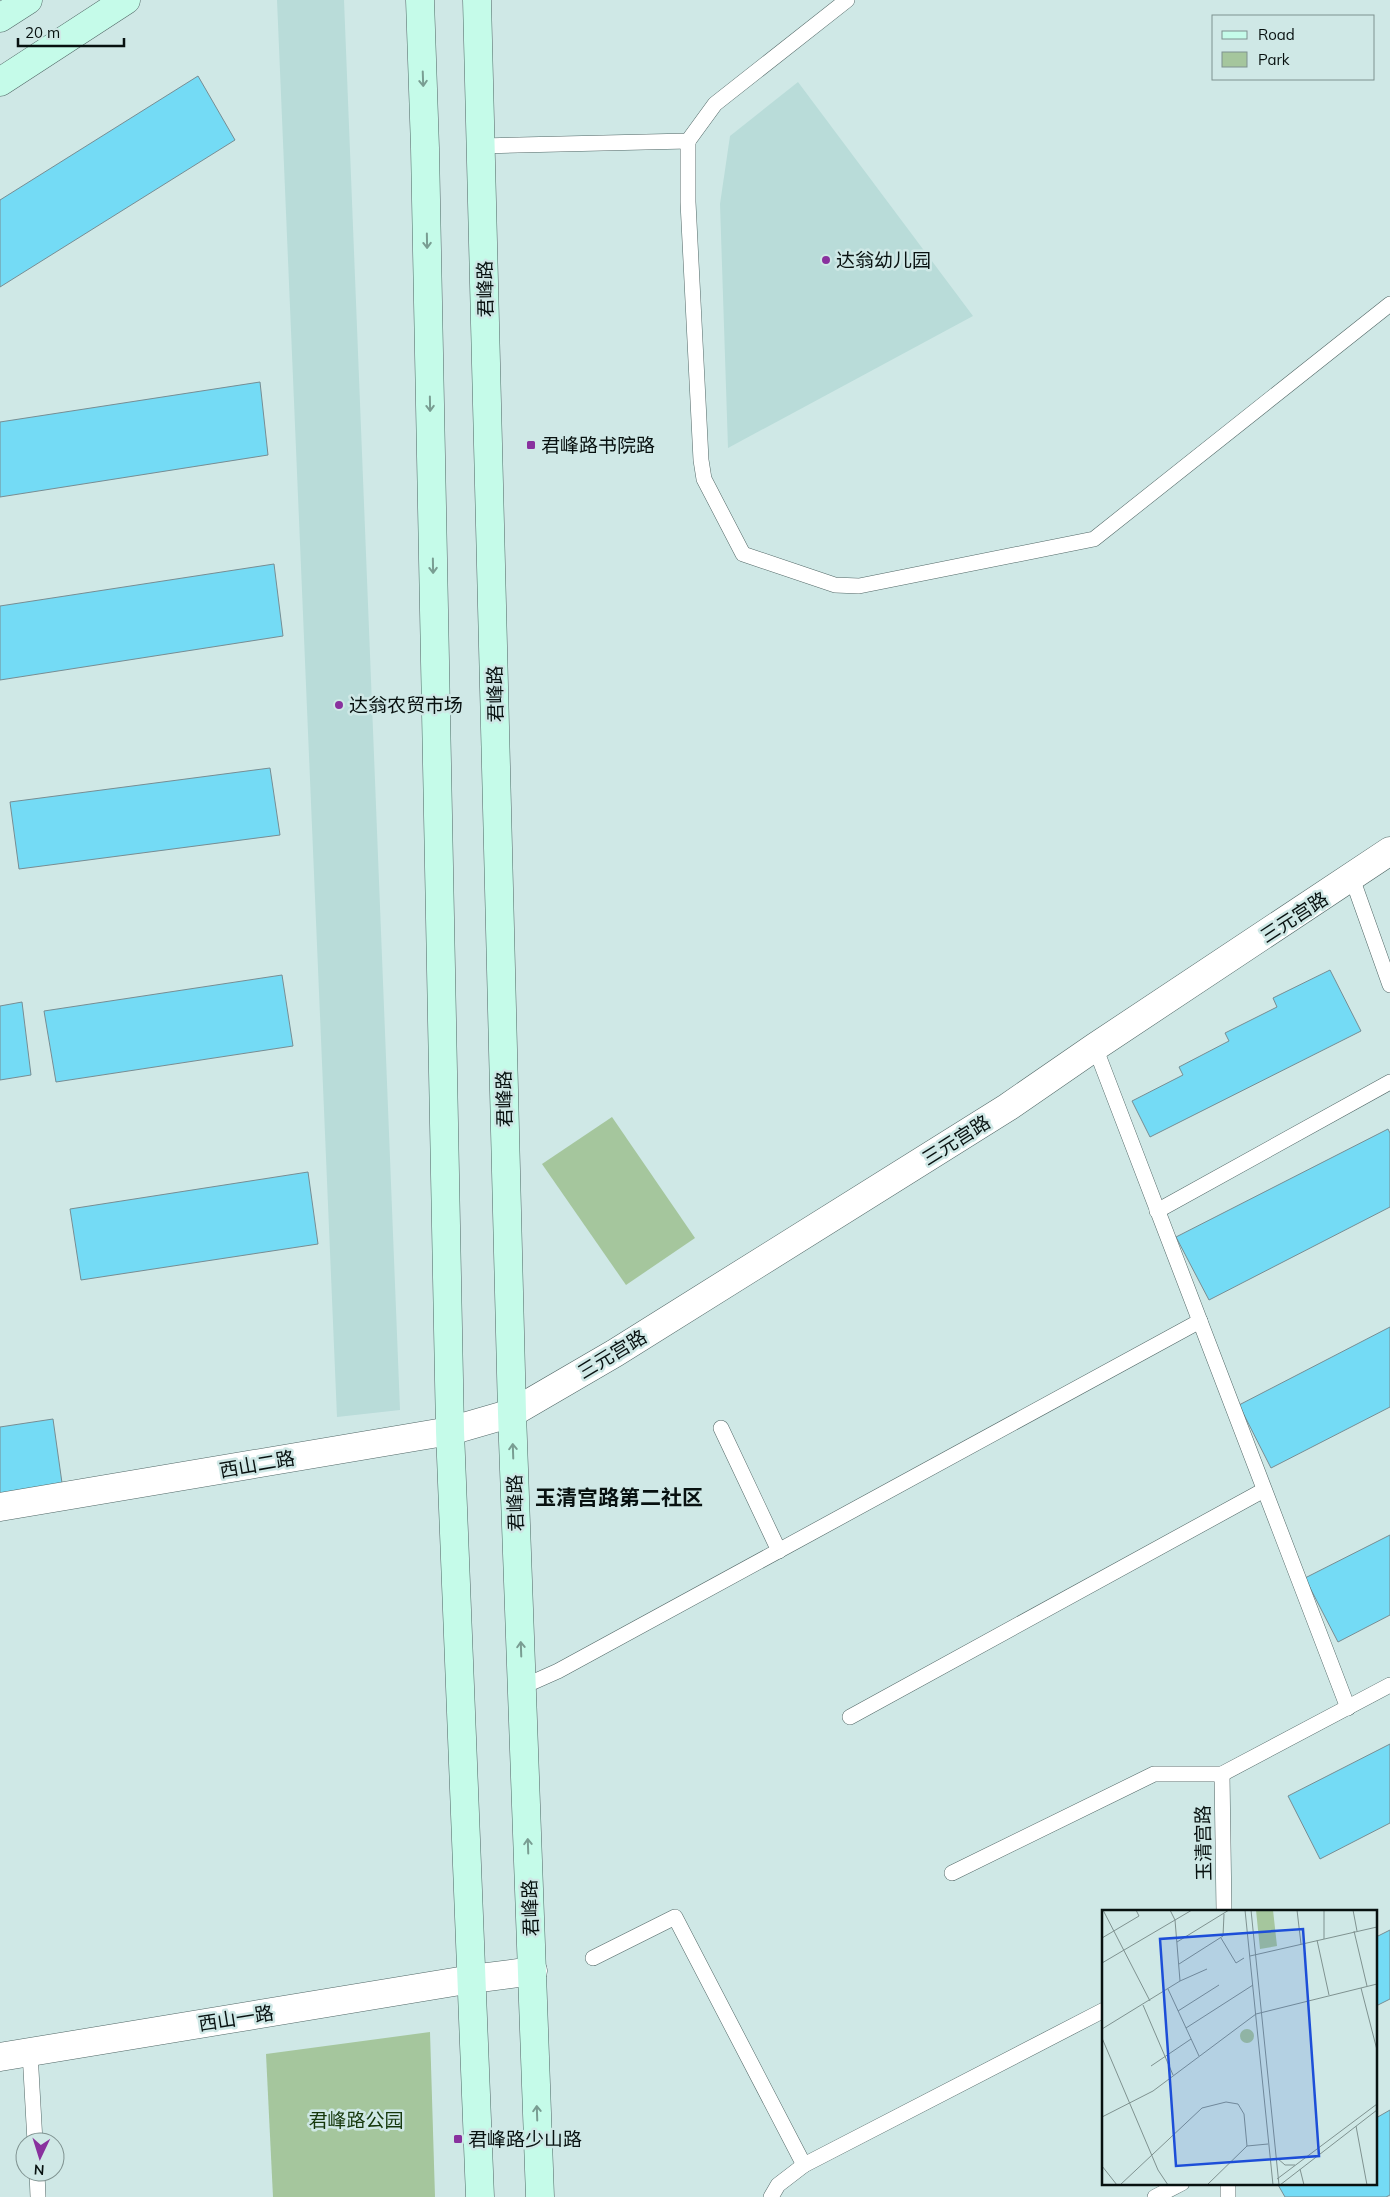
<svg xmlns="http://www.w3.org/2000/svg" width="1390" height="2197" font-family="Mulish,'Noto Sans SC',sans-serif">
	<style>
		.built { fill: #b9dcd9 }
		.green { fill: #a5c69d }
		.building { fill: #74dbf5; stroke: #778d93 }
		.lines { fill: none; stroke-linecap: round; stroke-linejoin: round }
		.service-casing { stroke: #516766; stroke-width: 16 }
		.minor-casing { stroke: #516766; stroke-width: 29 }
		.tertiary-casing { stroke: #516766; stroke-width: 29 }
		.secondary-casing { stroke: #516766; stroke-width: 29 }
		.service { stroke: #fff; stroke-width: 15 }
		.minor { stroke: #fff; stroke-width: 28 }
		.tertiary { stroke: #fff; stroke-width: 28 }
		.secondary { stroke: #c5fbe9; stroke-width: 28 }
		.oneway { stroke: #799d92 }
		.poi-dot { fill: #89319e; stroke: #cfe8e6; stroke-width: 2 }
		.labels { text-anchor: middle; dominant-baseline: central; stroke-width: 5; stroke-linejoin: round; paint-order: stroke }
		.poi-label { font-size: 19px; fill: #081110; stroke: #cfe8e6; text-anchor: start }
		.street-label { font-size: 19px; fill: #081110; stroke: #cfe8e6 }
		.park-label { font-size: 19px; fill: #15370b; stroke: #cfe8e6 }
		.quarter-label { font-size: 21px; font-weight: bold; fill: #081110; stroke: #cfe8e6 }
		.inset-road { fill: none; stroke: #7f9290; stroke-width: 1 }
		.view { fill: #1d4ed8; fill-opacity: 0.15; stroke: #1d4ed8; stroke-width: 2.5 }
		.inset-edge { fill: none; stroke: #081110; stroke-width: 2.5 }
	</style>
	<rect width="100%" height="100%" fill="#cfe8e6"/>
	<g class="built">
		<polygon points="277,0 344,0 400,1410 337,1417"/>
		<polygon points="798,82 973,316 728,448 720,204 730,136"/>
	</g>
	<g class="green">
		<polygon points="612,1117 695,1238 626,1285 542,1164"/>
		<polygon points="430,2032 435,2197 273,2197 266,2054"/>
	</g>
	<g class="building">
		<polygon points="198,76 235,140 0,287 0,200"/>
		<polygon points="260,382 268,455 0,497 0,422"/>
		<polygon points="274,564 283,636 0,680 0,606"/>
		<polygon points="270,768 280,835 19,869 10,802"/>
		<polygon points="1330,970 1361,1031 1150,1137 1132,1101 1183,1075 1179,1067 1229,1041 1225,1033 1277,1007 1273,998"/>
		<polygon points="282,975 293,1046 56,1082 44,1011"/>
		<polygon points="22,1002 31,1075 0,1080 0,1006"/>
		<polygon points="1388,1129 1390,1133 1390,1207 1209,1300 1176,1237"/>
		<polygon points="308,1172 318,1244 81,1280 70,1209"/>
		<polygon points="1390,1327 1390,1407 1271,1468 1239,1405"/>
		<polygon points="53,1419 63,1490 0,1500 0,1427"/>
		<polygon points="1390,1535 1390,1615 1338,1642 1305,1578"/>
		<polygon points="1390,1744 1390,1823 1320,1859 1288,1796"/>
		<polygon points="1390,1930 1390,1999 1376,2006 1376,1937"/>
		<polygon points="1390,2110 1390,2195 1386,2197 1285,2197 1277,2183 1376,2183 1376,2118"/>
	</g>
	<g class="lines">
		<defs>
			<g id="service">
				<polyline points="688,141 688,202 701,460 704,479 743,554 835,585 859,586 1094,539 1390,304"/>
				<polyline points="482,146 688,141 715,104 847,0"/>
				<polyline points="1352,878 1390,985"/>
				<polyline points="1095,1047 1348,1708"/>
				<polyline points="1157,1211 1390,1082"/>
				<polyline points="721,1428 779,1551"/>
				<polyline points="522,1687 558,1671 1200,1321"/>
				<polyline points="850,1717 1264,1490"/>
				<polyline points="1222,1774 1224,1911"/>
				<polyline points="952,1873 1154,1774 1222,1774 1390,1685"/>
				<polyline points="593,1958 675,1917 804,2165"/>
				<polyline points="30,2052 35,2142"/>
				<polyline points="37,2172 38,2197"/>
				<polyline points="1228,2183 1228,2197"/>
				<polyline points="771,2197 778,2185 804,2165 1104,2010"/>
				<polyline points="1155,2197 1182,2183"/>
			</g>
			<g id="minor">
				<polyline points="512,1413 615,1353 1008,1107 1095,1047 1390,851"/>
				<polyline points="0,2057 472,1979 533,1971"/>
			</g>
			<polyline id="tertiary" points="0,1507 450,1431 512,1413"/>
			<g id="secondary">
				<polyline points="420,0 425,148 450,1431 480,2197"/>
				<polyline points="477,0 512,1413 540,2197"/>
				<polyline points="0,18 28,0"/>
				<polyline points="0,82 126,0"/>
			</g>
		</defs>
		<use href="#service" class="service-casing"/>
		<use href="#minor" class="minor-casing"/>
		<use href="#tertiary" class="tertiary-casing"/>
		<use href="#secondary" class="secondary-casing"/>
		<use href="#service" class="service"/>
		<use href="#minor" class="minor"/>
		<use href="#tertiary" class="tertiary"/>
		<use href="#secondary" class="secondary"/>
	</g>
	<defs><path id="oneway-shaft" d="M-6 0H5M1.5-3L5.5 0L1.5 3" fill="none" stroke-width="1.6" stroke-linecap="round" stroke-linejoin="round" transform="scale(1.25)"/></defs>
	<g class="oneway">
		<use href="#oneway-shaft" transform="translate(423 79) rotate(88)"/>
		<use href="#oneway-shaft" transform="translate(427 241) rotate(89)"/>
		<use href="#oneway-shaft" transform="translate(430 404) rotate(89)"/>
		<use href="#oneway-shaft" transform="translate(433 566) rotate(89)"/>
		<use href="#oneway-shaft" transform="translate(513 1451) rotate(-92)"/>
		<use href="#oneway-shaft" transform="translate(521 1649) rotate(-92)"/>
		<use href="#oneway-shaft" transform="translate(528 1846) rotate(-92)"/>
		<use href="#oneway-shaft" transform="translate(537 2113) rotate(-92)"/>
	</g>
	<g class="poi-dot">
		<circle cx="826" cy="260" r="5"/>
		<rect x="526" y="440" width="10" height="10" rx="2.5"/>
		<circle cx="339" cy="705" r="5"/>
		<rect x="453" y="2134" width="10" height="10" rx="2.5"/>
	</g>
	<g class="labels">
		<g class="poi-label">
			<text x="836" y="260">达翁幼儿园</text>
			<text x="541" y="445">君峰路书院路</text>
			<text x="349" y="705">达翁农贸市场</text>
			<text x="468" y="2139">君峰路少山路</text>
		</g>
		<g class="street-label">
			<text transform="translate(485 289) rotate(-91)">君峰路</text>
			<text transform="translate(495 694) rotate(-91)">君峰路</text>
			<text transform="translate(1294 917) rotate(-33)">三元宫路</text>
			<text transform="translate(504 1099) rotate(-91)">君峰路</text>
			<text transform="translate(956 1140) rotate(-32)">三元宫路</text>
			<text transform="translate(612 1354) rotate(-31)">三元宫路</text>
			<text transform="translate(257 1464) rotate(-10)">西山二路</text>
			<text transform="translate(515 1503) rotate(-92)">君峰路</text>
			<text transform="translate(1203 1843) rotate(-91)">玉清宫路</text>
			<text transform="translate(530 1908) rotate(-92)">君峰路</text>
			<text transform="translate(236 2018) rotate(-9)">西山一路</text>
		</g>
		<g class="park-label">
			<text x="356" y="2120">君峰路公园</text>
		</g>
		<g class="quarter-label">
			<text x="619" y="1497">玉清宫路第二社区</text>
		</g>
	</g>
	<g transform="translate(1102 1910)">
		<rect width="275" height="275" fill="#cfe8e6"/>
		<path d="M154,0H171L175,36L158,39ZM138 126a7 7 0 1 1 14 0a7 7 0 1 1-14 0Z" fill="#a5c69d"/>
		<path class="inset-road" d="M1,0L48,91M68,0L73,10L78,71M143,0L171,275M149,0L177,275M195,0L199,34M251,0L255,21M252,21L265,76M0,28L37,6L34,0M119,28L134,53L142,48M222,29V0M215,30L227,85M75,32L127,0M148,46L275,17M0,53L90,0M77,54L121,26L122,4M259,78L275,140M66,79L97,146M41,95L71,165M76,101L117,75M84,118L151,75M0,119L78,71L105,59M0,128L56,260L66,275M49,156L89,129M0,207L51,181L154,104L275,74M254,216L265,275M175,248L183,255H193M0,256L15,275M198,259L202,275M175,269L275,194M18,275L100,198L124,192L136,194L142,204L145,236M105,275L145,236L166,234M178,275L275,200"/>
		<path class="view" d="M201,19L217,246L74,256L58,29Z"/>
		<rect width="275" height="275" class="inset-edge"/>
	</g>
	<rect x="1212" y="15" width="162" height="65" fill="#cfe8e6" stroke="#7f9290"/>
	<rect x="1222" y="31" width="25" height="8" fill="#c5fbe9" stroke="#7f9290"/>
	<text x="1258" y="40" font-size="15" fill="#081110">Road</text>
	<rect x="1222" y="52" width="25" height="15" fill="#a5c69d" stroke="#7f9290"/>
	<text x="1258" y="65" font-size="15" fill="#081110">Park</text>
	<g transform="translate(40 2157) rotate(184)"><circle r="24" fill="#cfe8e6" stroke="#7f9290"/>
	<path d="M0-4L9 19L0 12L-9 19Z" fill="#89319e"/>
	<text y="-8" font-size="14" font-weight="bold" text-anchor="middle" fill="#081110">N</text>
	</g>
	<path d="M18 38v8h106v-8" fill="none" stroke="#081110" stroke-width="2.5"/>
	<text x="25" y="38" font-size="15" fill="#081110" stroke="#cfe8e6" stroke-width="4" paint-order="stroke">20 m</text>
</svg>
